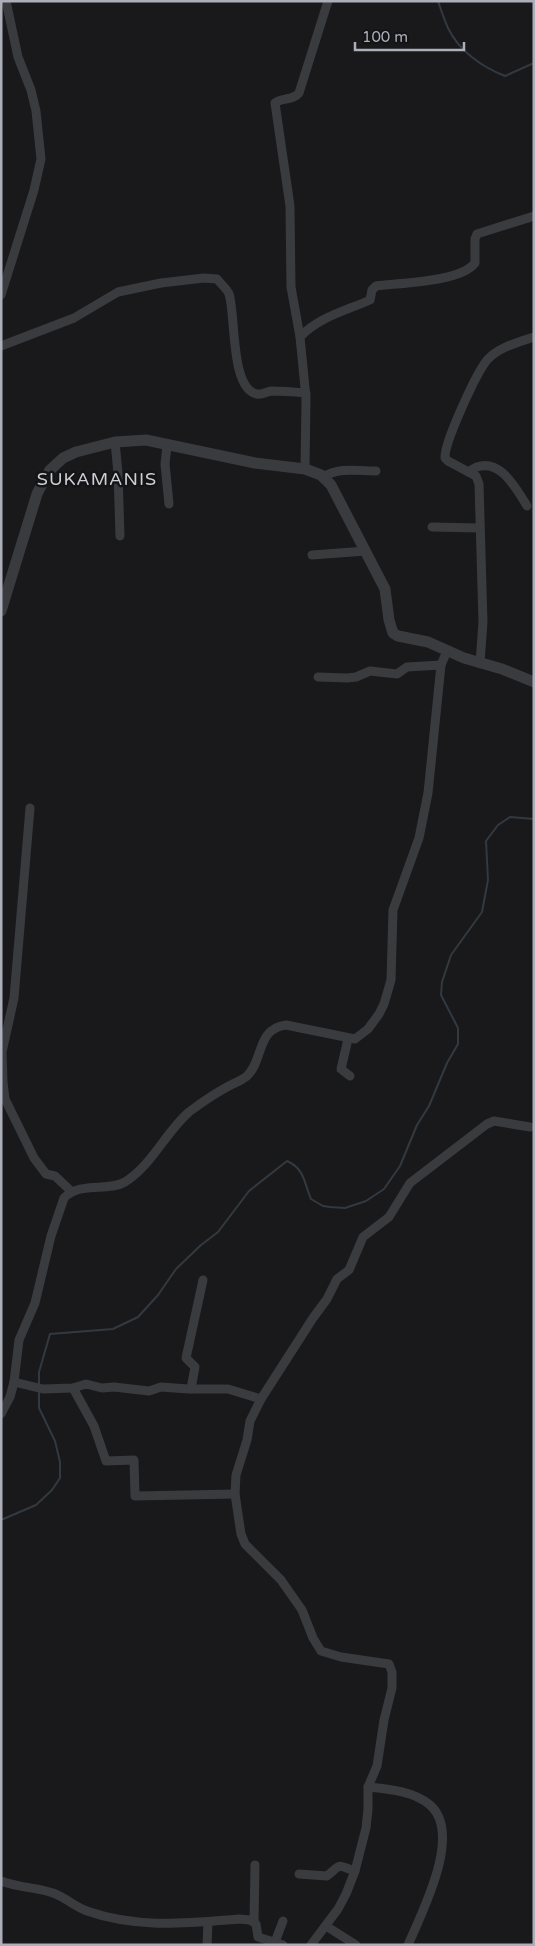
<svg xmlns="http://www.w3.org/2000/svg" width="535" height="1946" font-family="'Varela Round',sans-serif">
	<style>
		.lines { fill: none; stroke-linecap: round; stroke-linejoin: round }
		.stream { stroke: #323940; stroke-width: 2 }
		.minor { stroke: #3a3b3f; stroke-width: 9 }
		.tertiary { stroke: #3a3b3f; stroke-width: 11 }
		.labels { text-anchor: middle; dominant-baseline: central; stroke-width: 5; stroke-linejoin: round; paint-order: stroke }
		.quarter-label { font-size: 18px; letter-spacing: 1px; fill: #cdcfd6; stroke: #141416 }
	</style>
	<rect width="100%" height="100%" fill="#19191b"/>
	<g class="lines">
		<g class="stream">
			<path d="M438,1C441,10 444,19 448,28C459,51 482,67 505,76L534,63"/>
			<path d="M39,1384V1372L50,1334L113,1329L138,1317L158,1295L176,1269L201,1245L218,1232L249,1191L287,1161C305,1169 304,1183 311,1199L323,1206L330,1207L345,1208L366,1201L384,1189L400,1166L417,1125L429,1106L447,1063L458,1044V1028L441,995L442,982L451,955L482,912L488,880L486,841L498,825L510,817L534,819"/>
			<polyline points="1,1520 36,1505 52,1490 60,1478 60,1462 55,1441 39,1408 39,1391"/>
		</g>
		<g class="minor">
			<polyline points="1,295 34,190 41,159 36,111 31,90 18,57 6,1"/>
			<path d="M300,337L291,287L290,206L275,103C282,97 293,101 299,93L328,1"/>
			<path d="M1,346L74,318L118,292L161,283L204,278L217,279C221,284 227,289 229,294C236,315 230,389 257,394C262,395 266,392 271,391C283,391 295,392 306,393"/>
			<polyline points="115,442 118,473 120,536"/>
			<polyline points="167,446 165,464 169,504"/>
			<path d="M305,469L306,398L300,337C319,317 345,311 370,300L372,290L376,286C399,283 461,282 475,263V239L477,234L534,216"/>
			<path d="M468,472C496,451 515,486 527,506"/>
			<path d="M324,477C337,467 360,471 376,471"/>
			<polyline points="432,527 479,528"/>
			<polyline points="312,555 366,551"/>
			<path d="M480,663L483,622L479,484L476,476L448,461L445,458C444,443 477,371 488,359C499,347 519,342 534,337"/>
			<polyline points="318,677 347,678 356,677 370,671 397,674 407,667 441,665"/>
			<polyline points="30,808 14,998 2,1052 3,1082 5,1099 34,1158 46,1174 55,1176 72,1192"/>
			<polyline points="348,1039 341,1069 350,1076"/>
			<polyline points="14,1382 43,1389 73,1388 86,1384 102,1388 114,1387 149,1391 161,1387 188,1389 228,1389 261,1399"/>
			<polyline points="73,1388 94,1426 106,1461 134,1460 135,1496 235,1494"/>
			<polyline points="191,1389 195,1367 186,1358 203,1280"/>
			<path d="M1,1414L10,1397L14,1382L19,1340L35,1303L51,1236L64,1198C80,1181 108,1192 125,1182C152,1165 165,1133 189,1112C201,1103 214,1094 227,1087C234,1083 241,1081 247,1076C264,1060 256,1029 286,1025L355,1039L368,1029L379,1014L384,1004L391,980L393,910L419,838L428,793L441,665L447,651"/>
			<path d="M368,1787C388,1789 414,1791 430,1805C463,1834 422,1912 408,1945"/>
			<path d="M299,1874L327,1876C342,1864 335,1864 355,1871"/>
			<path d="M1,1881C19,1888 36,1887 53,1893C65,1897 75,1907 87,1911C138,1929 188,1923 239,1919L250,1920L256,1924L258,1937L283,1945"/>
			<polyline points="254,1922 255,1865"/>
			<polyline points="326,1926 356,1945"/>
			<polyline points="275,1942 283,1921"/>
			<polyline points="207,1945 208,1922"/>
			<polyline points="311,1945 338,1909 346,1894 355,1871 366,1828 368,1809 368,1787 377,1766 384,1720 392,1688 392,1672 389,1664 341,1657 321,1651 313,1638 302,1610 281,1580 245,1544 241,1534 235,1494 236,1475 247,1440 250,1421 261,1399 313,1318 327,1299 337,1279 349,1270 363,1237 389,1217 410,1183 487,1124 494,1121 530,1127"/>
		</g>
		<polyline class="tertiary" points="1,611 37,494 43,482 50,470 63,458 76,452 115,442 146,440 255,463 305,469 321,475 331,485 385,589 389,620 393,633 398,636 428,642 464,658 502,669 534,682"/>
	</g>
	<g class="labels">
		<g class="quarter-label">
			<text x="97" y="479">SUKAMANIS</text>
		</g>
	</g>
	<rect width="535" height="1946" fill="none" stroke="#acafb9" stroke-width="5"/>
	<path d="M355 42v8h109v-8" fill="none" stroke="#acafb9" stroke-width="2.5"/>
	<text x="362" y="42" font-size="15" fill="#acafb9" stroke="#141416" stroke-width="4" paint-order="stroke">100 m</text>
</svg>
